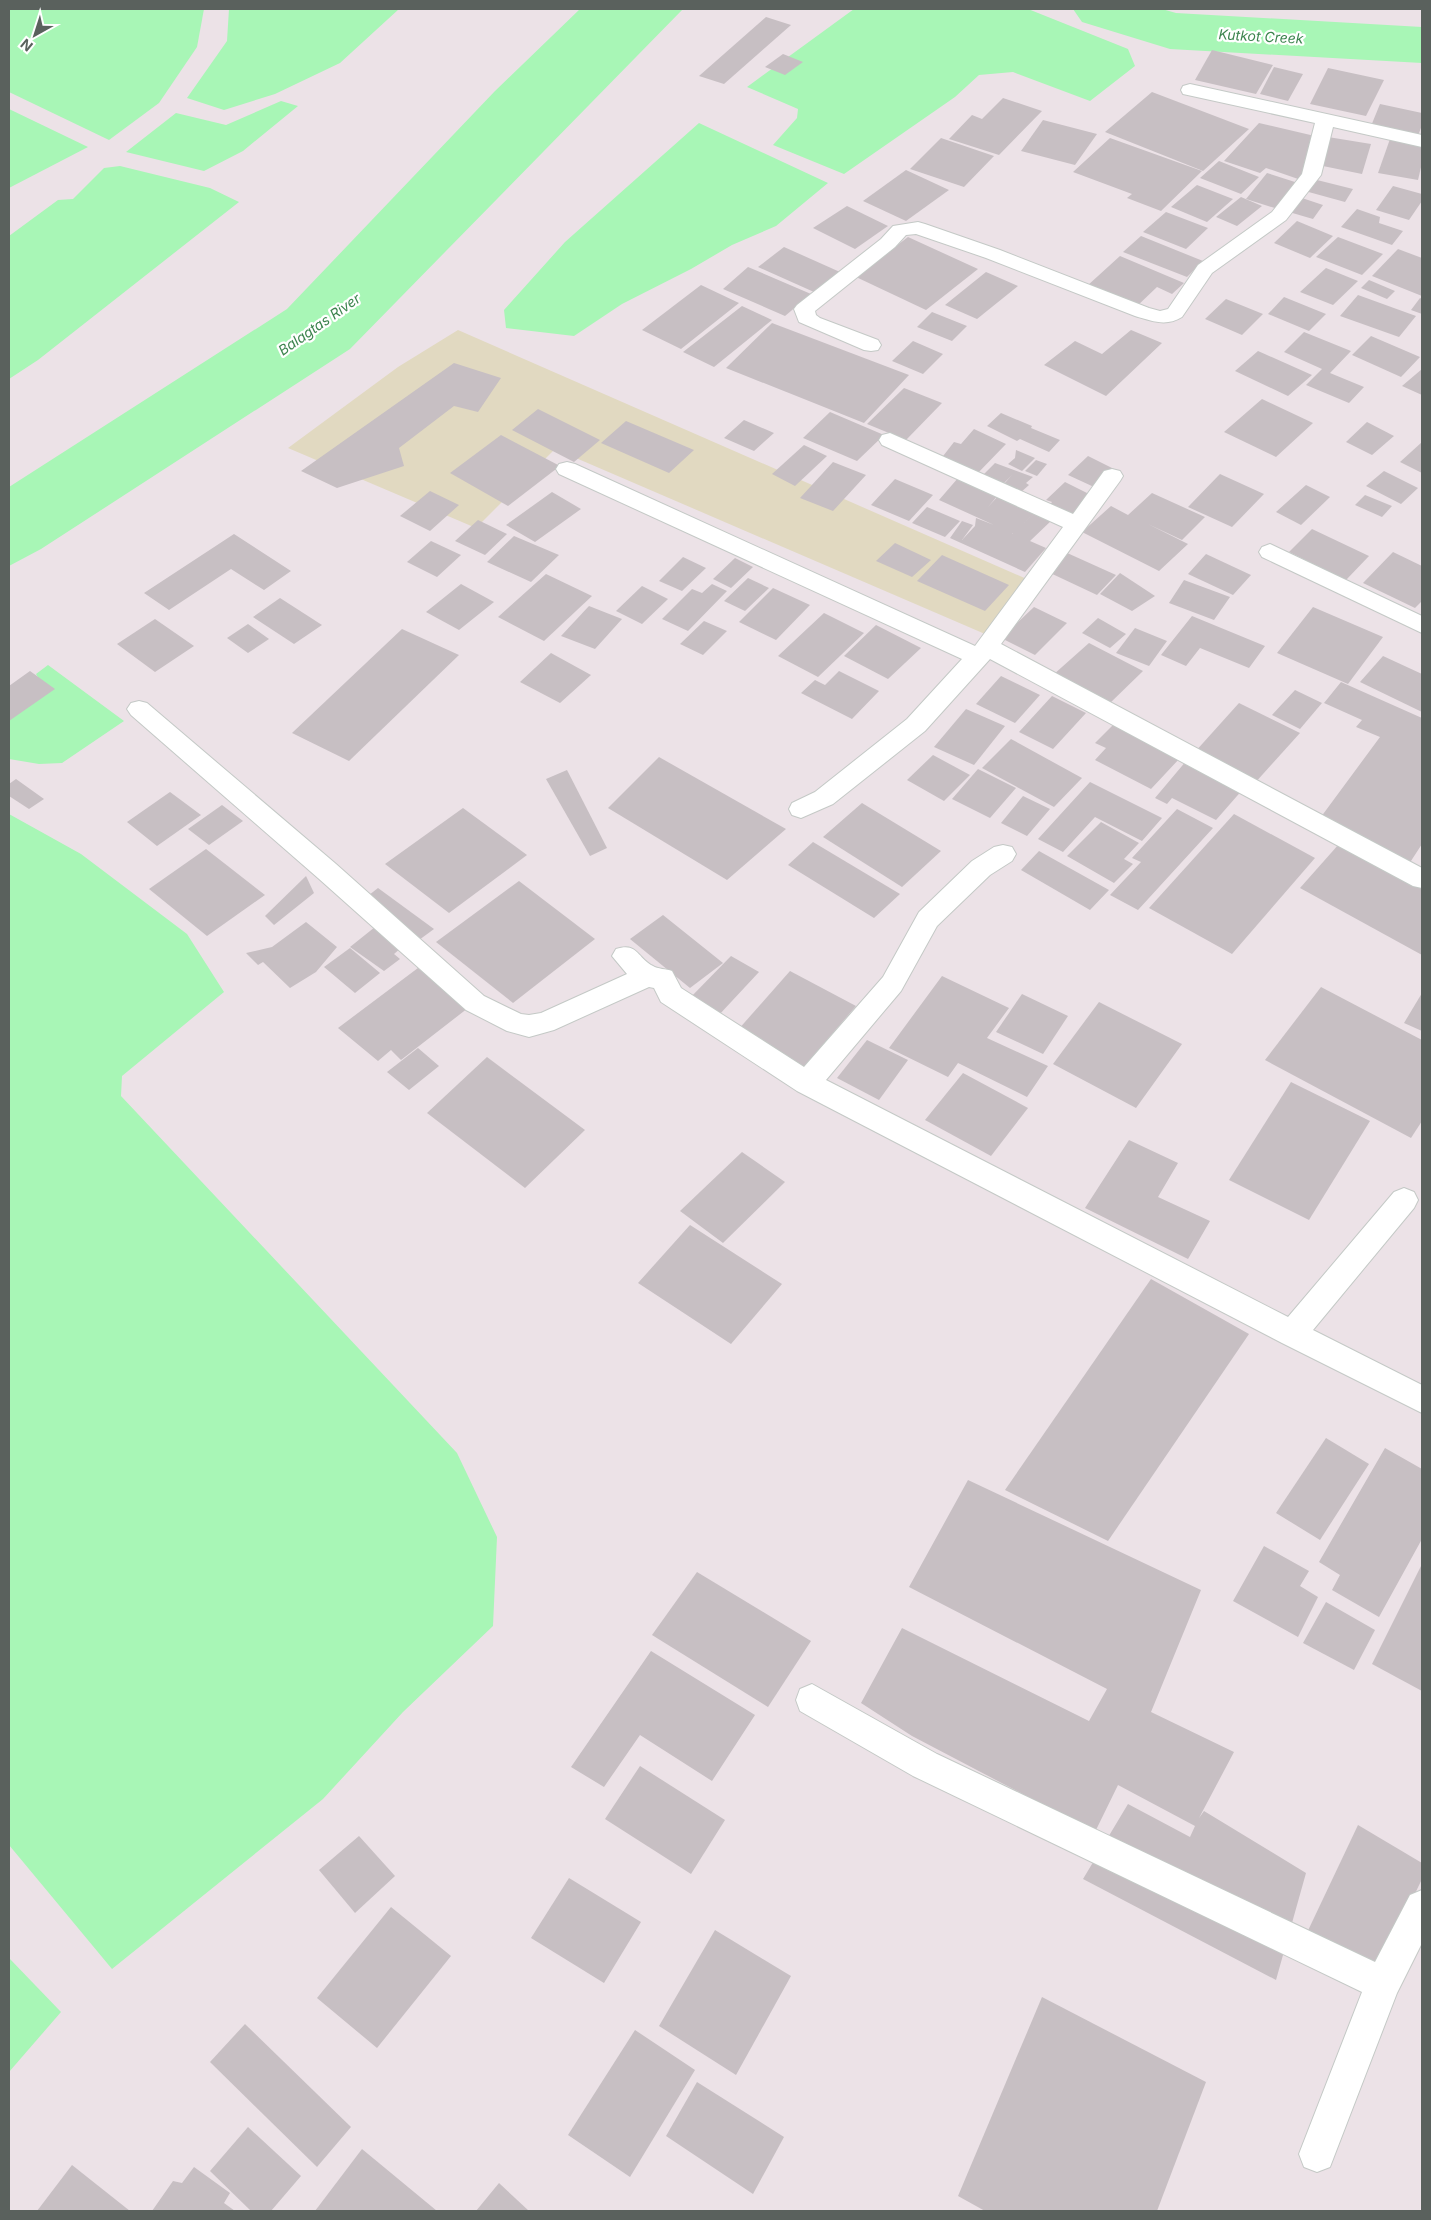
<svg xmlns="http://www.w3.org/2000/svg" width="1431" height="2220" font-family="Inter,sans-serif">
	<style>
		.green { fill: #e1d9c1 }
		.water { fill: #a8f6b6 }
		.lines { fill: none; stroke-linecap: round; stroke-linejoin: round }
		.river { fill: #a8f6b6; fill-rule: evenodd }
		.building { fill: #c7bfc3 }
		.minor-casing { stroke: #c4c9c6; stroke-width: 2 }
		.minor { fill: #fff; fill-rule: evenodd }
		.labels { text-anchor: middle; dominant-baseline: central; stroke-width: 4.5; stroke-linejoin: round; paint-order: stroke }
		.far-water-label { font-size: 14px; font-style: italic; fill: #3c844e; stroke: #fff }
	</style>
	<rect width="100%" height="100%" fill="#ece2e7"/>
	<polygon class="green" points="458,330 1029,580 985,634 555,449 476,528 288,448 398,367"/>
	<g class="water">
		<polygon points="9,9 204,9 197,47 159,103 109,140 9,92"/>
		<polygon points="229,9 399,9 340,63 275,94 224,110 187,98 227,41"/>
		<polygon points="580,9 683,9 350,349 41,549 9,566 9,487 287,309 495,91"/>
		<polygon points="854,9 1028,9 1128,49 1135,66 1090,101 1013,72 979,75 955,97 844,174 773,145 797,118 798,109 747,87"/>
		<polygon points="281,101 298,106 243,151 204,171 126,152 176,113 226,125"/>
		<polygon points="9,109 88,147 9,188"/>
		<polygon points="699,123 828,183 776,226 732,245 691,269 622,304 574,336 506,328 504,310 565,242"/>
		<polygon points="120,166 210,188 239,202 38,360 9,379 9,236 58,200 73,199 104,168"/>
		<polygon points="48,665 124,721 62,763 39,764 9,759 9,711 15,707 9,700 40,681 36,674"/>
		<polygon points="9,814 81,854 187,934 224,992 122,1076 121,1096 457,1453 497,1537 493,1626 403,1712 323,1799 112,1969 9,1845"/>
		<polygon points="9,1958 61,2012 9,2072"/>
	</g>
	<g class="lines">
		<polygon class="river" points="1073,9 1162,9 1176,13 1422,27 1422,63 1170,49 1082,22"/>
	</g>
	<g class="building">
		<polygon points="766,17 791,25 724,84 699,76"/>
		<polygon points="1212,50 1273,65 1256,94 1195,80"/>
		<polygon points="783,54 803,62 785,75 765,67"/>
		<polygon points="1274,67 1303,74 1288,101 1260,94"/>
		<polygon points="1328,68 1384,80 1366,116 1310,104"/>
		<polygon points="1152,92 1249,129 1203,171 1105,132"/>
		<polygon points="1003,98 1042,111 999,155 949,139 972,115 982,119"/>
		<polygon points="1380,104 1422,113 1422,125 1418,136 1371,126"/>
		<polygon points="1043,120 1097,134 1075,165 1021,151"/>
		<polygon points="1259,123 1319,137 1301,180 1266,168 1260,173 1224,161"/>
		<polygon points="1328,137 1371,144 1362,174 1318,165"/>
		<polygon points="941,138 994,156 964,187 910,169"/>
		<polygon points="1110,138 1202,171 1161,211 1127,198 1132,194 1073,172"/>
		<polygon points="1390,139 1422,145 1422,163 1418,180 1378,173"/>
		<polygon points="1219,161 1259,177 1241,194 1200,178"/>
		<polygon points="906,170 949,190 906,221 863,201"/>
		<polygon points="1267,173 1298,183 1278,209 1246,199"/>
		<polygon points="1313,179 1353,189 1345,202 1305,191"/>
		<polygon points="1197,185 1233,199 1207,222 1171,207"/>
		<polygon points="1393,186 1422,194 1422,201 1409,220 1376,210"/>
		<polygon points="1241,197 1262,206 1237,226 1216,217"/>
		<polygon points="1299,197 1323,205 1313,219 1289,212"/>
		<polygon points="847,206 888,226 855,249 813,228"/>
		<polygon points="1357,209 1380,217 1379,223 1403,231 1392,245 1341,227"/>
		<polygon points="1166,212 1208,228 1186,249 1143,232"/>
		<polygon points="1297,221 1333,236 1310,258 1274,243"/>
		<polygon points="1141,236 1203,261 1187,277 1123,252"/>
		<polygon points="908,237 978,269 926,310 856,277"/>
		<polygon points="1338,237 1383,254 1362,275 1316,257"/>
		<polygon points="784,247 840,272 814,292 758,267"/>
		<polygon points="1398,249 1422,258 1422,296 1372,276"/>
		<polygon points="1120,256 1184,283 1172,294 1157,287 1136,307 1087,286"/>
		<polygon points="748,267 811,294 785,316 723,289"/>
		<polygon points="1326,268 1358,281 1333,305 1300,292"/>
		<polygon points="986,272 1018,286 977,319 945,305"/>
		<polygon points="1369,280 1395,291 1387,299 1361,288"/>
		<polygon points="701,285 739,303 681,349 642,330"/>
		<polygon points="1358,295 1416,316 1399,337 1340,316"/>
		<polygon points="1284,297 1326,314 1309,331 1268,314"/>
		<polygon points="1420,298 1422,299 1422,314 1411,310"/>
		<polygon points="1226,299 1263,314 1242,335 1205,319"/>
		<polygon points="742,306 772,320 714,367 683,352"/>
		<polygon points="932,312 967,326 952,341 917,327"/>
		<polygon points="772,323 909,375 864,423 726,368"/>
		<polygon points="1131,330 1162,343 1106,396 1044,365 1075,341 1102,354"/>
		<polygon points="1304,332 1351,351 1330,373 1364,387 1349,403 1306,385 1322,369 1284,352"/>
		<polygon points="1371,336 1420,357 1401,377 1352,355"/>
		<polygon points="913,341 943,354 923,374 892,361"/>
		<polygon points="1258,351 1312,375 1288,396 1235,371"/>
		<polygon points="454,363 501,378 478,412 454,406 399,448 404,466 337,488 301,471"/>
		<polygon points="1422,369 1422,395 1402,386"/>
		<polygon points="904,388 942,403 906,440 867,424"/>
		<polygon points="1262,399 1313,423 1276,457 1224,432"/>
		<polygon points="538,409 600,440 574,462 512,430"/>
		<polygon points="830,412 884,435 857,461 803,438"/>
		<polygon points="1001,413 1032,426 1031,428 1060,440 1049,452 1020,439 1017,441 987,426"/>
		<polygon points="744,420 774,433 754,451 724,438"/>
		<polygon points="626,421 694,450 669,473 601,443"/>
		<polygon points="1367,422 1394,436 1372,455 1346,442"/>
		<polygon points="974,429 1006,444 975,476 940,460 954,442 961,444"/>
		<polygon points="501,435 560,466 508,506 450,473"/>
		<polygon points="1422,442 1422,473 1400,462"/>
		<polygon points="804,445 827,456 795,486 772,474"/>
		<polygon points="1016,450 1035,458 1022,471 1008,464 1015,458"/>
		<polygon points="1088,456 1114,469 1094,487 1068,475"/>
		<polygon points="1036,460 1047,464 1037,476 1025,471"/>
		<polygon points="833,462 866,475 833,511 800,498"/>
		<polygon points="995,463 1033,477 1026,483 1029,485 1020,493 1003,485 1012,475 1002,485 982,476"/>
		<polygon points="1384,471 1418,488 1401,504 1366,486"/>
		<polygon points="1220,474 1264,494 1232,527 1188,507"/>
		<polygon points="958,478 998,495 988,507 999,495 1037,511 1012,534 1036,512 1052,520 1030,541 1046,548 1025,572 950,538 962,521 973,525 962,540 975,526 976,518 994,525 939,500"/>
		<polygon points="895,479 933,495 909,521 871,505"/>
		<polygon points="1065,482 1091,495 1071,516 1049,506 1052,502 1046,500"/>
		<polygon points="1306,485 1330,497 1301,525 1276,512"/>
		<polygon points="430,491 459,505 430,531 400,516"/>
		<polygon points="552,492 581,509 535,542 506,525"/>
		<polygon points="1152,493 1205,517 1182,540 1148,524 1188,544 1159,571 1082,532 1111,506 1128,515"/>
		<polygon points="1365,495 1392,506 1382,517 1355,505"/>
		<polygon points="927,507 960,521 945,537 912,523"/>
		<polygon points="478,520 507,534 485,555 455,541"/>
		<polygon points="1312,529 1369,556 1346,580 1289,552"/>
		<polygon points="234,534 291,571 264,590 231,569 169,610 144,593"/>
		<polygon points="514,536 559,555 531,582 487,562"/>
		<polygon points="431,541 461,555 437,577 407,562"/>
		<polygon points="895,543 931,560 912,577 876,561"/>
		<polygon points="1065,552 1116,575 1097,595 1046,571"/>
		<polygon points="1393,552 1422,566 1422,601 1415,608 1363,583"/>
		<polygon points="1206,554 1251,575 1233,595 1188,574"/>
		<polygon points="942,555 1009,585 985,611 917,581"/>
		<polygon points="683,557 706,568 682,591 659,581"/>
		<polygon points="735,558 753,567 731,588 713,579"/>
		<polygon points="1120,573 1155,596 1132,611 1100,594"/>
		<polygon points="546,574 592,596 544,641 498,617"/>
		<polygon points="748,578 769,588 745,611 724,601"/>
		<polygon points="1184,580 1230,597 1214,620 1169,603"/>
		<polygon points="461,584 494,602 459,630 426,612"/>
		<polygon points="712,584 727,591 688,631 662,619 692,589 702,593"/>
		<polygon points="642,586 668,599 642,624 616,611"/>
		<polygon points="773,588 810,605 776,640 739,622"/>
		<polygon points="280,598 322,625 294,644 253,617"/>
		<polygon points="589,606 622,619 595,649 561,636"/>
		<polygon points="1034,607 1067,623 1035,655 1001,638"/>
		<polygon points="1313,607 1383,637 1348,684 1277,653"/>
		<polygon points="824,613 864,633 818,677 778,656"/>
		<polygon points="1192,616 1265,646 1249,668 1200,648 1186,666 1161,655"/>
		<polygon points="1098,618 1126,634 1110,648 1082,633"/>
		<polygon points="155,619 194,646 155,672 117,644"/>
		<polygon points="704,621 727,631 703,655 680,644"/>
		<polygon points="248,624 269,639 248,653 227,638"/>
		<polygon points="876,625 921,648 888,679 844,656"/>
		<polygon points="1135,628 1167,641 1149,666 1116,653"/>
		<polygon points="402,629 459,655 349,761 292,733"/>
		<polygon points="1089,643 1143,671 1108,705 1053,675"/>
		<polygon points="551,653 591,675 560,703 520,682"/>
		<polygon points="1383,656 1422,674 1422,712 1360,682"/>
		<polygon points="30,671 55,689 9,721 9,686"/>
		<polygon points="839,671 879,691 852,719 801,693 815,680 825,685"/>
		<polygon points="1001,676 1040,695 1015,723 976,704"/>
		<polygon points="1341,682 1422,718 1422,844 1409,864 1318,821 1380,737 1356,727 1362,720 1324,703"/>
		<polygon points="1295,690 1322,703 1300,729 1272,715"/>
		<polygon points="1052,696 1086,713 1053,749 1019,732"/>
		<polygon points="1239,703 1300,733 1254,784 1194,753"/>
		<polygon points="966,709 1005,726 974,765 934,747"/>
		<polygon points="1114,724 1180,758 1151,789 1095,760 1106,748 1095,743"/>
		<polygon points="1011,739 1082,778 1054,807 982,768"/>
		<polygon points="933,755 970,775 944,801 907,780"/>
		<polygon points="659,757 786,829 727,880 608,808"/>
		<polygon points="1187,760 1244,788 1216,820 1172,798 1167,804 1155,798"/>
		<polygon points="978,769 1016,788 990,818 952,799"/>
		<polygon points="567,770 607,848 590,856 546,779"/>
		<polygon points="16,779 44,799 29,809 9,796 9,784"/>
		<polygon points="1090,782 1162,818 1142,841 1095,817 1063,852 1038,839"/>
		<polygon points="170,792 201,815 157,846 127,822"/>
		<polygon points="1023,796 1050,809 1027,836 1001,823"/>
		<polygon points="862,803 941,851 902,887 823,837"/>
		<polygon points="222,805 243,821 209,845 188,829"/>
		<polygon points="463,808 527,855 449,913 385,864"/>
		<polygon points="1177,809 1213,828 1138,910 1110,895 1141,862 1132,858"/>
		<polygon points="1234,814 1315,858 1232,954 1149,908"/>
		<polygon points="1101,822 1139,843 1124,859 1133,864 1114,883 1067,856"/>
		<polygon points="813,842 900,894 874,918 788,865"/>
		<polygon points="1339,844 1422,889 1422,955 1300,888"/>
		<polygon points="206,849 265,895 207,936 149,889"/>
		<polygon points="1039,851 1109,890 1090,910 1021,870"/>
		<polygon points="306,876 314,893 274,925 265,916"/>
		<polygon points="519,881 595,939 513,1003 436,942"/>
		<polygon points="378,888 434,929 419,940 364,899"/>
		<polygon points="663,915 723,963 690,988 630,939"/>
		<polygon points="306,922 337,947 316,972 290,988 263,962 258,965 246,953 272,947"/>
		<polygon points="375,927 402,947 394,954 400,959 384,971 350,947"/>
		<polygon points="350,948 380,973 355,993 324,967"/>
		<polygon points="731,956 759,972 718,1016 689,999"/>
		<polygon points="418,968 468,1008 401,1060 391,1050 378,1061 338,1028"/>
		<polygon points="790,971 856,1006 803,1068 737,1031"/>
		<polygon points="942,976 1009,1008 987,1038 1048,1066 1027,1097 958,1063 948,1077 889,1048"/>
		<polygon points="1321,987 1422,1040 1422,1121 1411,1138 1265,1060"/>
		<polygon points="1422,993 1422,1031 1404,1023"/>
		<polygon points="1022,994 1068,1016 1043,1054 996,1032"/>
		<polygon points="1099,1002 1182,1044 1136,1108 1053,1064"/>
		<polygon points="867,1040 908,1060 879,1100 837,1078"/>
		<polygon points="418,1048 439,1066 409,1090 387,1072"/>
		<polygon points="487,1057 585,1130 525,1188 427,1113"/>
		<polygon points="963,1073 1028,1108 991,1156 925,1120"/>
		<polygon points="1291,1082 1370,1121 1309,1220 1229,1180"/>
		<polygon points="1129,1140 1178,1163 1158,1197 1210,1221 1188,1259 1085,1208"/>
		<polygon points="742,1152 785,1182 723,1243 680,1211"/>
		<polygon points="690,1225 782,1284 731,1344 638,1283"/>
		<polygon points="1151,1279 1249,1334 1108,1541 1005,1490"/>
		<polygon points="1326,1438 1369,1464 1320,1540 1276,1513"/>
		<polygon points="1385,1448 1422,1469 1422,1539 1379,1617 1332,1590 1340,1575 1319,1562"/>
		<polygon points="968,1480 1201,1590 1151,1712 1234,1752 1199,1818 1204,1811 1306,1873 1276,1980 1083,1879 1128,1804 1190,1837 1195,1826 1118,1785 1095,1832 912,1736 861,1703 902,1628 1089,1721 1107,1689 909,1587"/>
		<polygon points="1264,1546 1309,1571 1300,1586 1318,1597 1298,1637 1233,1601"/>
		<polygon points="1422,1564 1422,1691 1372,1664"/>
		<polygon points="697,1572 811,1641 768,1707 652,1635"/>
		<polygon points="1326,1602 1375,1630 1354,1670 1303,1643"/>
		<polygon points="651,1651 755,1715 712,1781 640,1735 604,1787 571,1767"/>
		<polygon points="640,1766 725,1820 691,1874 605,1819"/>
		<polygon points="1358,1825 1422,1863 1422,1879 1374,1979 1304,1939"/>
		<polygon points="359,1836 395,1876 355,1913 319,1870"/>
		<polygon points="569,1878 641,1922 604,1983 531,1938"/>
		<polygon points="391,1907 451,1956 377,2048 317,1998"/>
		<polygon points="715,1930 791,1976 736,2075 659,2026"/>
		<polygon points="1042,1997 1206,2082 1157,2211 985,2211 958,2196"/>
		<polygon points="245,2024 351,2127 317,2167 210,2062"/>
		<polygon points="635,2030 695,2070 630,2177 568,2135"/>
		<polygon points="697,2082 784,2137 753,2194 666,2136"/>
		<polygon points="248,2127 301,2176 271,2211 251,2211 210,2171"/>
		<polygon points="362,2149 437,2211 315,2211"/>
		<polygon points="72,2165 130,2211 37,2211"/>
		<polygon points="194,2167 230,2193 224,2203 235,2211 152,2211 173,2181 182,2183"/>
		<polygon points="499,2183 529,2211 476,2211"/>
	</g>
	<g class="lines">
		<defs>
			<g id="minor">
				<path d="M1190,84L1422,135V147L1333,127L1321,175L1286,220L1212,273L1182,317C1166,327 1152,321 1135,316L986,258L916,234L906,235L895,247L815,311L816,315L820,318L878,340L881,345L878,350L871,351L864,350L799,322L794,309L797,305L881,239L893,226L918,222L925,224L1000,250L1149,308L1160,311L1168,309L1198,265L1272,212L1302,174L1315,123L1183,94L1181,90L1183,86Z"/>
				<polygon points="890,433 1073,514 1104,471 1112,469 1120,471 1123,476 1120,481 1001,644 1422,868 1422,888 1413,886 990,659 925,731 833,804 801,818 792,815 789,809 792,803 815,792 907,719 962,659 559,474 556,469 559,464 567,462 575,464 975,646 1063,527 882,445 879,440 882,435"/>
				<polygon points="1270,544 1422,616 1422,633 1262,557 1259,552 1262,547"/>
				<path d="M139,701L147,703L336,864L484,996L521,1014L529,1015L541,1013L627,974L612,956L616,949C638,942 637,958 653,966C657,969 667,969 672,971L681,988L804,1067L883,977L919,912L972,861L994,847L1003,845L1012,847L1016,854L1012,861L990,875L937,926L901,991L826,1080L1288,1317L1394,1192L1404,1188L1414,1192L1418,1200L1414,1208L1313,1330L1422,1385V1413L1282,1343L797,1091L661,1002L654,988L649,987L554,1030L529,1037L507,1031L466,1010L318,878L131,715L127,709L131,703Z"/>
				<polygon points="812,1684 937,1754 1375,1962 1410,1895 1422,1890 1422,1943 1397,1993 1330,2167 1317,2172 1304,2167 1299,2154 1362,1992 913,1776 800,1711 796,1700 800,1689"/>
			</g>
		</defs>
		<use href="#minor" class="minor-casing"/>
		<use href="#minor" class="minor"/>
	</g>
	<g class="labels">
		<g class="far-water-label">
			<text transform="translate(1261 36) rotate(3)">Kutkot Creek</text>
			<text transform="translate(319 324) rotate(-35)">Balagtas River</text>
		</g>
	</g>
	<rect width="1431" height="2220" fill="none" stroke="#5a615d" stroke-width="20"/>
	<g transform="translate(35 35) rotate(219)" stroke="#ffffff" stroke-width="4" paint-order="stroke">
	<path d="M0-4L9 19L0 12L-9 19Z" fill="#5a615d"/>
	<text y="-8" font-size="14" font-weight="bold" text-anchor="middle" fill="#5a615d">N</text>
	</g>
</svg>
